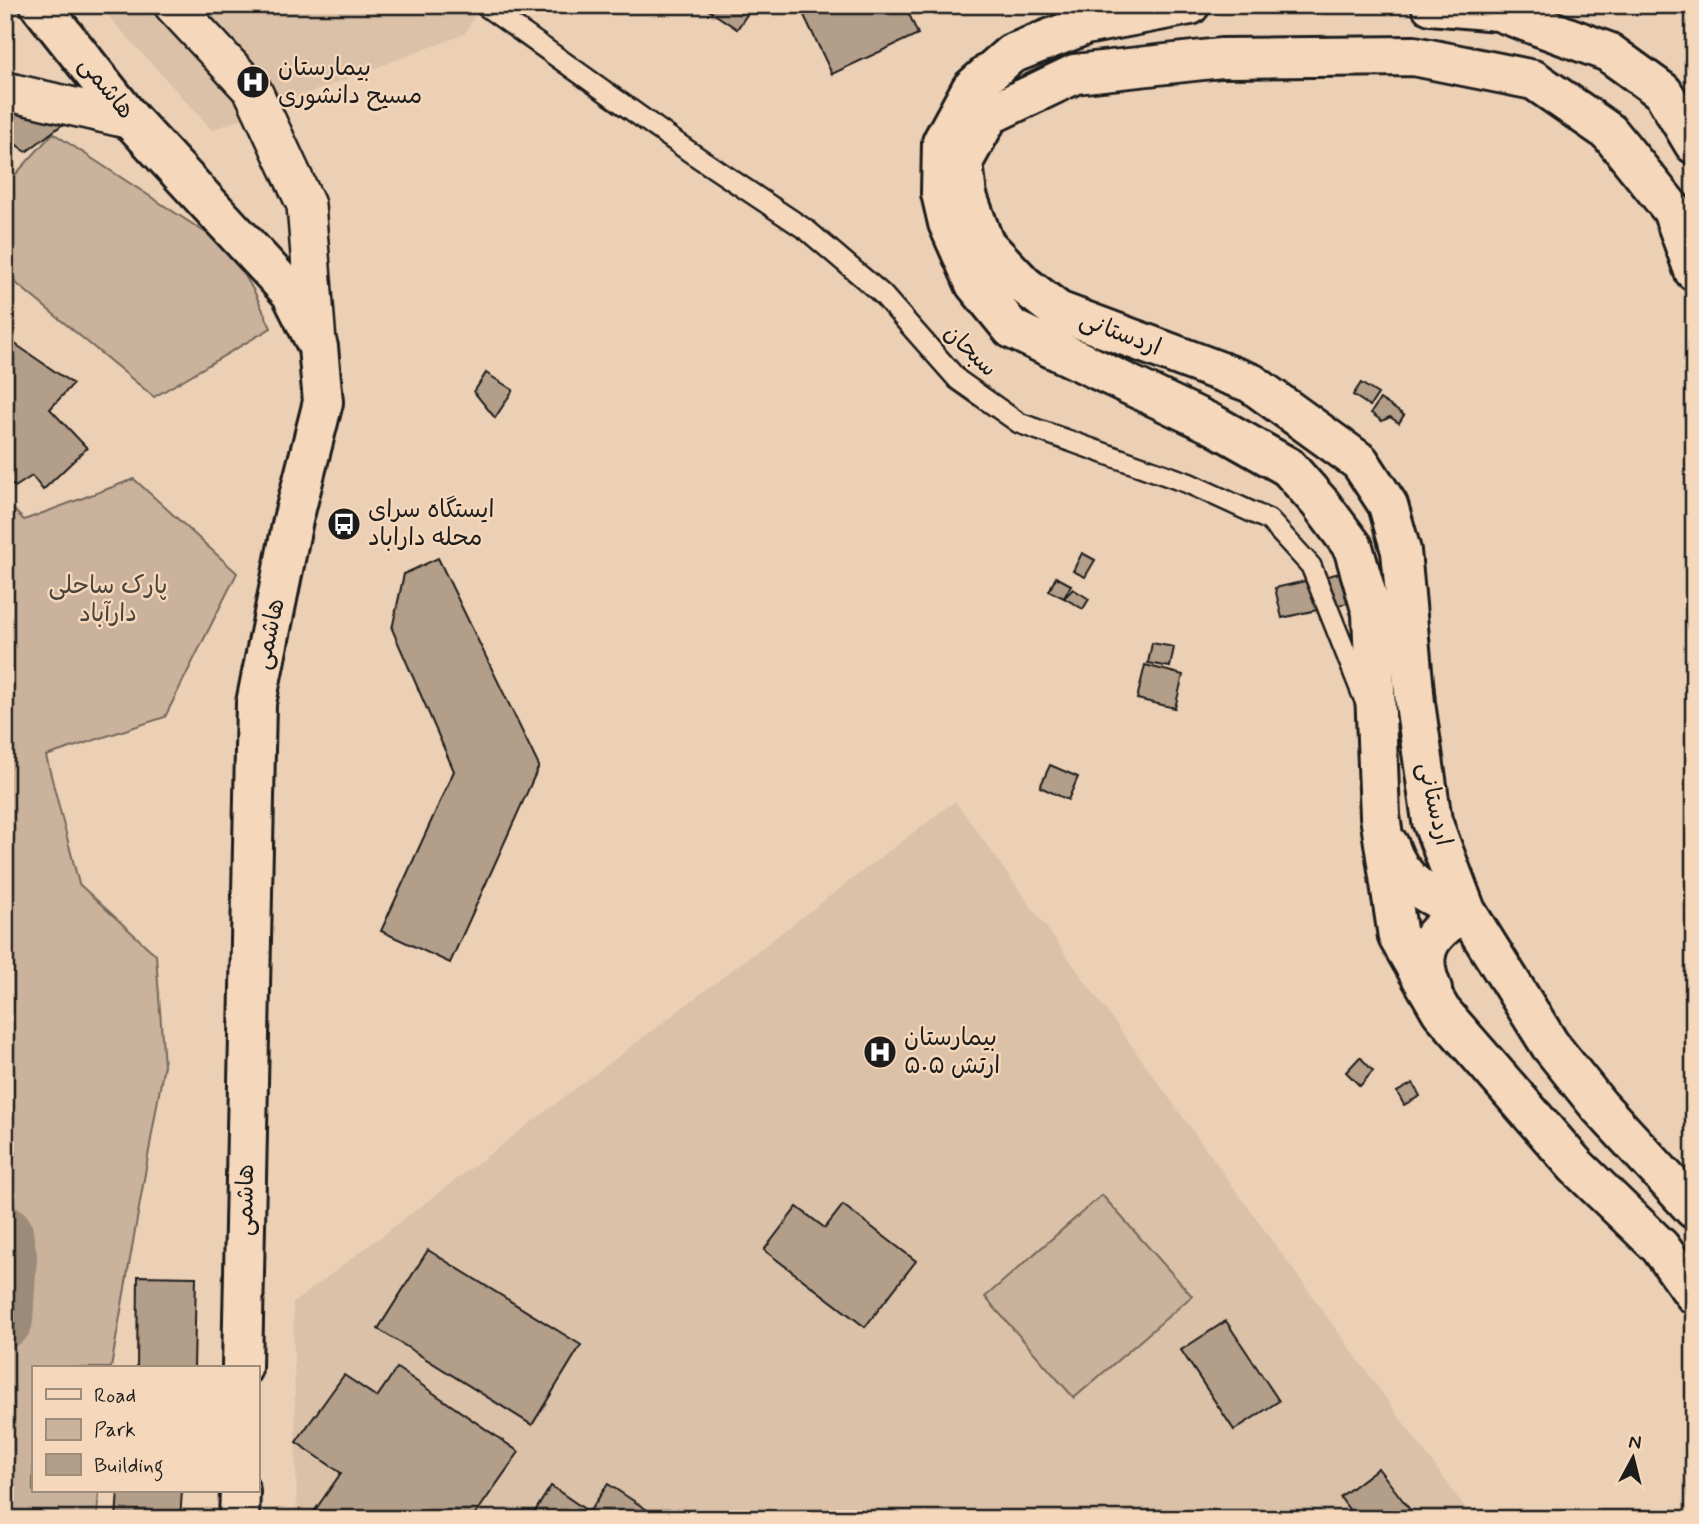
<svg xmlns="http://www.w3.org/2000/svg" width="1699" height="1524" font-family="Mynerve,'Playpen Sans Arabic',sans-serif">
	<style>
		.built { fill: #dbc1a8 }
		.green { fill: #cab29c; stroke: #73675c; stroke-width: 2 }
		.lines { fill: none; stroke-linecap: round; stroke-linejoin: round }
		.river { stroke: #9d8b7a; stroke-width: 56 }
		.building { fill: #b39e89; stroke: #1c1c1c; stroke-width: 2 }
		.service-casing { stroke: #1c1c1c; stroke-width: 24 }
		.minor-casing { stroke: #1c1c1c; stroke-width: 42 }
		.secondary-casing { stroke: #1c1c1c; stroke-width: 44 }
		.service { stroke: #f5d8bb; stroke-width: 19 }
		.minor { stroke: #f5d8bb; stroke-width: 37 }
		.secondary { stroke: #f5d8bb; stroke-width: 38 }
		.labels { text-anchor: middle; dominant-baseline: central; stroke-width: 5; stroke-linejoin: round; paint-order: stroke }
		.poi-label { font-size: 24px; fill: #1c1c1c; stroke: #f5d8bb; text-anchor: start }
		.street-label { font-size: 24px; fill: #1c1c1c; stroke: #f5d8bb }
		.park-label { font-size: 24px; fill: #48423c; stroke: #f5d8bb }
	</style>
	<rect width="100%" height="100%" fill="#ecd0b5"/>
	<filter id="ink" filterUnits="userSpaceOnUse"><feTurbulence type="fractalNoise" baseFrequency=".0143" numOctaves="2"/><feDisplacementMap in="SourceGraphic" scale="14" xChannelSelector="R" yChannelSelector="G"/><feConvolveMatrix kernelMatrix="1 2 1 2 8 2 1 2 1" color-interpolation-filters="sRGB"/></filter>
	<g filter="url(#ink)">
		<g class="built">
			<polygon points="98,5 480,5 465,34 212,130"/>
			<polygon points="955,801 1473,1519 297,1519 293,1303"/>
		</g>
		<g class="green">
			<polygon points="53,133 229,248 255,293 271,328 154,397 5,274 5,186"/>
			<polygon points="134,479 237,573 165,717 46,756 79,884 156,955 164,1065 111,1368 33,1368 33,1491 99,1491 97,1519 5,1519 5,501 24,520"/>
			<polygon points="1102,1195 1192,1296 1074,1398 985,1297"/>
		</g>
		<g class="lines">
			<polyline class="river" points="5,1233 9,1257 5,1320"/>
		</g>
		<g class="building">
			<polygon points="701,5 905,5 918,34 832,74 801,9 753,6 737,29"/>
			<polygon points="9,104 71,118 26,152 5,136"/>
			<polygon points="5,160 13,166 5,175"/>
			<polygon points="5,337 73,384 50,409 87,448 43,490 32,476 15,487 5,479"/>
			<polygon points="486,373 513,390 495,418 474,392"/>
			<polygon points="1361,383 1378,394 1370,406 1353,395"/>
			<polygon points="1380,399 1404,415 1399,423 1390,417 1382,421 1371,413"/>
			<polygon points="1082,553 1095,560 1085,577 1073,571"/>
			<polygon points="438,558 539,766 450,963 381,931 454,771 392,629 404,574"/>
			<polygon points="1349,571 1356,601 1282,618 1275,588"/>
			<polygon points="1056,577 1071,585 1064,598 1049,591"/>
			<polygon points="1073,589 1089,599 1083,609 1064,598"/>
			<polygon points="1152,643 1174,647 1170,667 1148,663"/>
			<polygon points="1145,665 1183,675 1175,708 1137,699"/>
			<polygon points="1050,765 1078,777 1068,800 1040,787"/>
			<polygon points="1360,1057 1373,1071 1360,1086 1346,1072"/>
			<polygon points="1413,1083 1420,1096 1404,1105 1397,1092"/>
			<polygon points="843,1205 916,1261 865,1327 764,1250 797,1207 825,1228"/>
			<polygon points="428,1250 581,1345 532,1425 378,1329"/>
			<polygon points="138,1276 196,1277 194,1368 137,1368"/>
			<polygon points="1226,1321 1279,1401 1234,1430 1181,1350"/>
			<polygon points="397,1368 519,1452 472,1519 320,1519 313,1513 341,1473 296,1442 344,1375 377,1397"/>
			<polygon points="1378,1468 1417,1519 1356,1519 1340,1497"/>
			<polygon points="608,1484 661,1519 530,1519 551,1486 589,1512"/>
			<polygon points="118,1491 182,1491 180,1519 116,1519"/>
		</g>
		<g class="lines">
			<defs>
				<polyline id="service" points="484,5 690,152 808,231 882,294 958,380 1019,423 1188,483 1269,520 1311,566 1365,701"/>
				<g id="minor">
					<polyline points="173,5 253,91 306,205 317,342"/>
					<polyline points="5,91 131,120"/>
				</g>
				<g id="secondary">
					<polyline points="40,5 131,120 291,293 318,347 323,402 293,520 256,703 242,1368"/>
					<polyline points="1190,5 1085,25 1011,54 971,89 942,142 941,193 948,223 975,284 1012,329 1214,425 1288,467 1320,503 1353,547 1372,613 1380,816 1398,937 1441,1011 1576,1166 1660,1247 1694,1294"/>
					<polyline points="1431,5 1498,11 1608,52 1663,92 1694,144"/>
					<polyline points="1694,271 1672,210 1609,132 1534,80 1414,56 1221,58 1075,74 989,115 963,162 967,196 984,243 1024,285 1058,311 1251,383 1360,462 1388,505 1401,551 1415,703 1432,821 1466,911 1550,1045 1599,1106 1694,1209"/>
					<path d="M1389,845C1402,885 1429,897 1466,911C1432,931 1415,950 1432,989"/>
					<polyline points="239,1519 240,1491"/>
				</g>
			</defs>
			<use href="#service" class="service-casing"/>
			<use href="#minor" class="minor-casing"/>
			<use href="#secondary" class="secondary-casing"/>
			<use href="#service" class="service"/>
			<use href="#minor" class="minor"/>
			<use href="#secondary" class="secondary"/>
		</g>
	</g>
	<defs>
		<symbol id="hospital-disc" viewBox="-11 -11 22 22"><circle r="9.5" fill="#1c1c1c" stroke="#f5d8bb"/><path d="M-5-5h3v3.5h4V-5h3V5h-3V1.5h-4V5h-3Z" fill="#fff"/></symbol>
		<symbol id="bus-disc" viewBox="-11 -11 22 22"><circle r="9.5" fill="#1c1c1c" stroke="#f5d8bb"/><path d="M-5-6H5V4H4V6H2V4H-2V6H-4V4H-5ZM-3.5-4V0h7V-4ZM-3.5 1.2v1.5H-2V1.2ZM2 1.2v1.5H3.5V1.2Z" fill="#fff"/></symbol>
	</defs>
	<g fill-rule="evenodd">
		<use href="#hospital-disc" x="234" y="63" width="38" height="38"/>
		<use href="#bus-disc" x="325" y="505" width="38" height="38"/>
		<use href="#hospital-disc" x="861" y="1033" width="38" height="38"/>
	</g>
	<g class="labels">
		<g class="poi-label">
			<text x="278" y="68">بیمارستان<tspan x="278" dy="28">مسیح دانشوری</tspan></text>
			<text x="368" y="510">ایستگاه سرای<tspan x="368" dy="28">محله داراباد</tspan></text>
			<text x="904" y="1038">بیمارستان<tspan x="904" dy="28">۵۰۵ ارتش</tspan></text>
		</g>
		<g class="street-label">
			<text transform="translate(106 88) rotate(51)">هاشمی</text>
			<text transform="translate(1120 334) rotate(21)">اردستانی</text>
			<text transform="translate(970 351) rotate(44)">سبحان</text>
			<text transform="translate(270 634) rotate(-78)">هاشمی</text>
			<text transform="translate(1434 804) rotate(77)">اردستانی</text>
			<text transform="translate(246 1200) rotate(-89)">هاشمی</text>
		</g>
		<g class="park-label">
			<text x="108" y="586">پارک ساحلی<tspan x="108" dy="28">دارآباد</tspan></text>
		</g>
	</g>
	<rect width="1699" height="1524" fill="none" stroke="#f5d8bb" stroke-width="28"/>
	<rect x="14" y="14" width="1671" height="1496" fill="none" stroke="#1c1c1c" stroke-width="2.5" filter="url(#ink)"/>
	<rect x="32" y="1366" width="228" height="126" fill="#f5d8bb" stroke="#9e8d7b" stroke-width="2"/>
	<rect x="46" y="1389" width="35" height="10" fill="#f5d8bb" stroke="#9e8d7b" stroke-width="2"/>
	<text x="94" y="1402" font-size="21" fill="#1c1c1c">Road</text>
	<rect x="46" y="1419" width="35" height="21" fill="#cab29c" stroke="#9e8d7b" stroke-width="2"/>
	<text x="94" y="1436" font-size="21" fill="#1c1c1c">Park</text>
	<rect x="46" y="1454" width="35" height="21" fill="#b39e89" stroke="#9e8d7b" stroke-width="2"/>
	<text x="94" y="1472" font-size="21" fill="#1c1c1c">Building</text>
	<g transform="translate(1633 1458) rotate(7)" stroke="#f5d8bb" stroke-width="5" paint-order="stroke">
	<path d="M0-5L12 26L0 18L-12 26Z" fill="#1c1c1c"/>
	<text y="-10" font-size="19" font-weight="bold" text-anchor="middle" fill="#1c1c1c">N</text>
	</g>
</svg>
